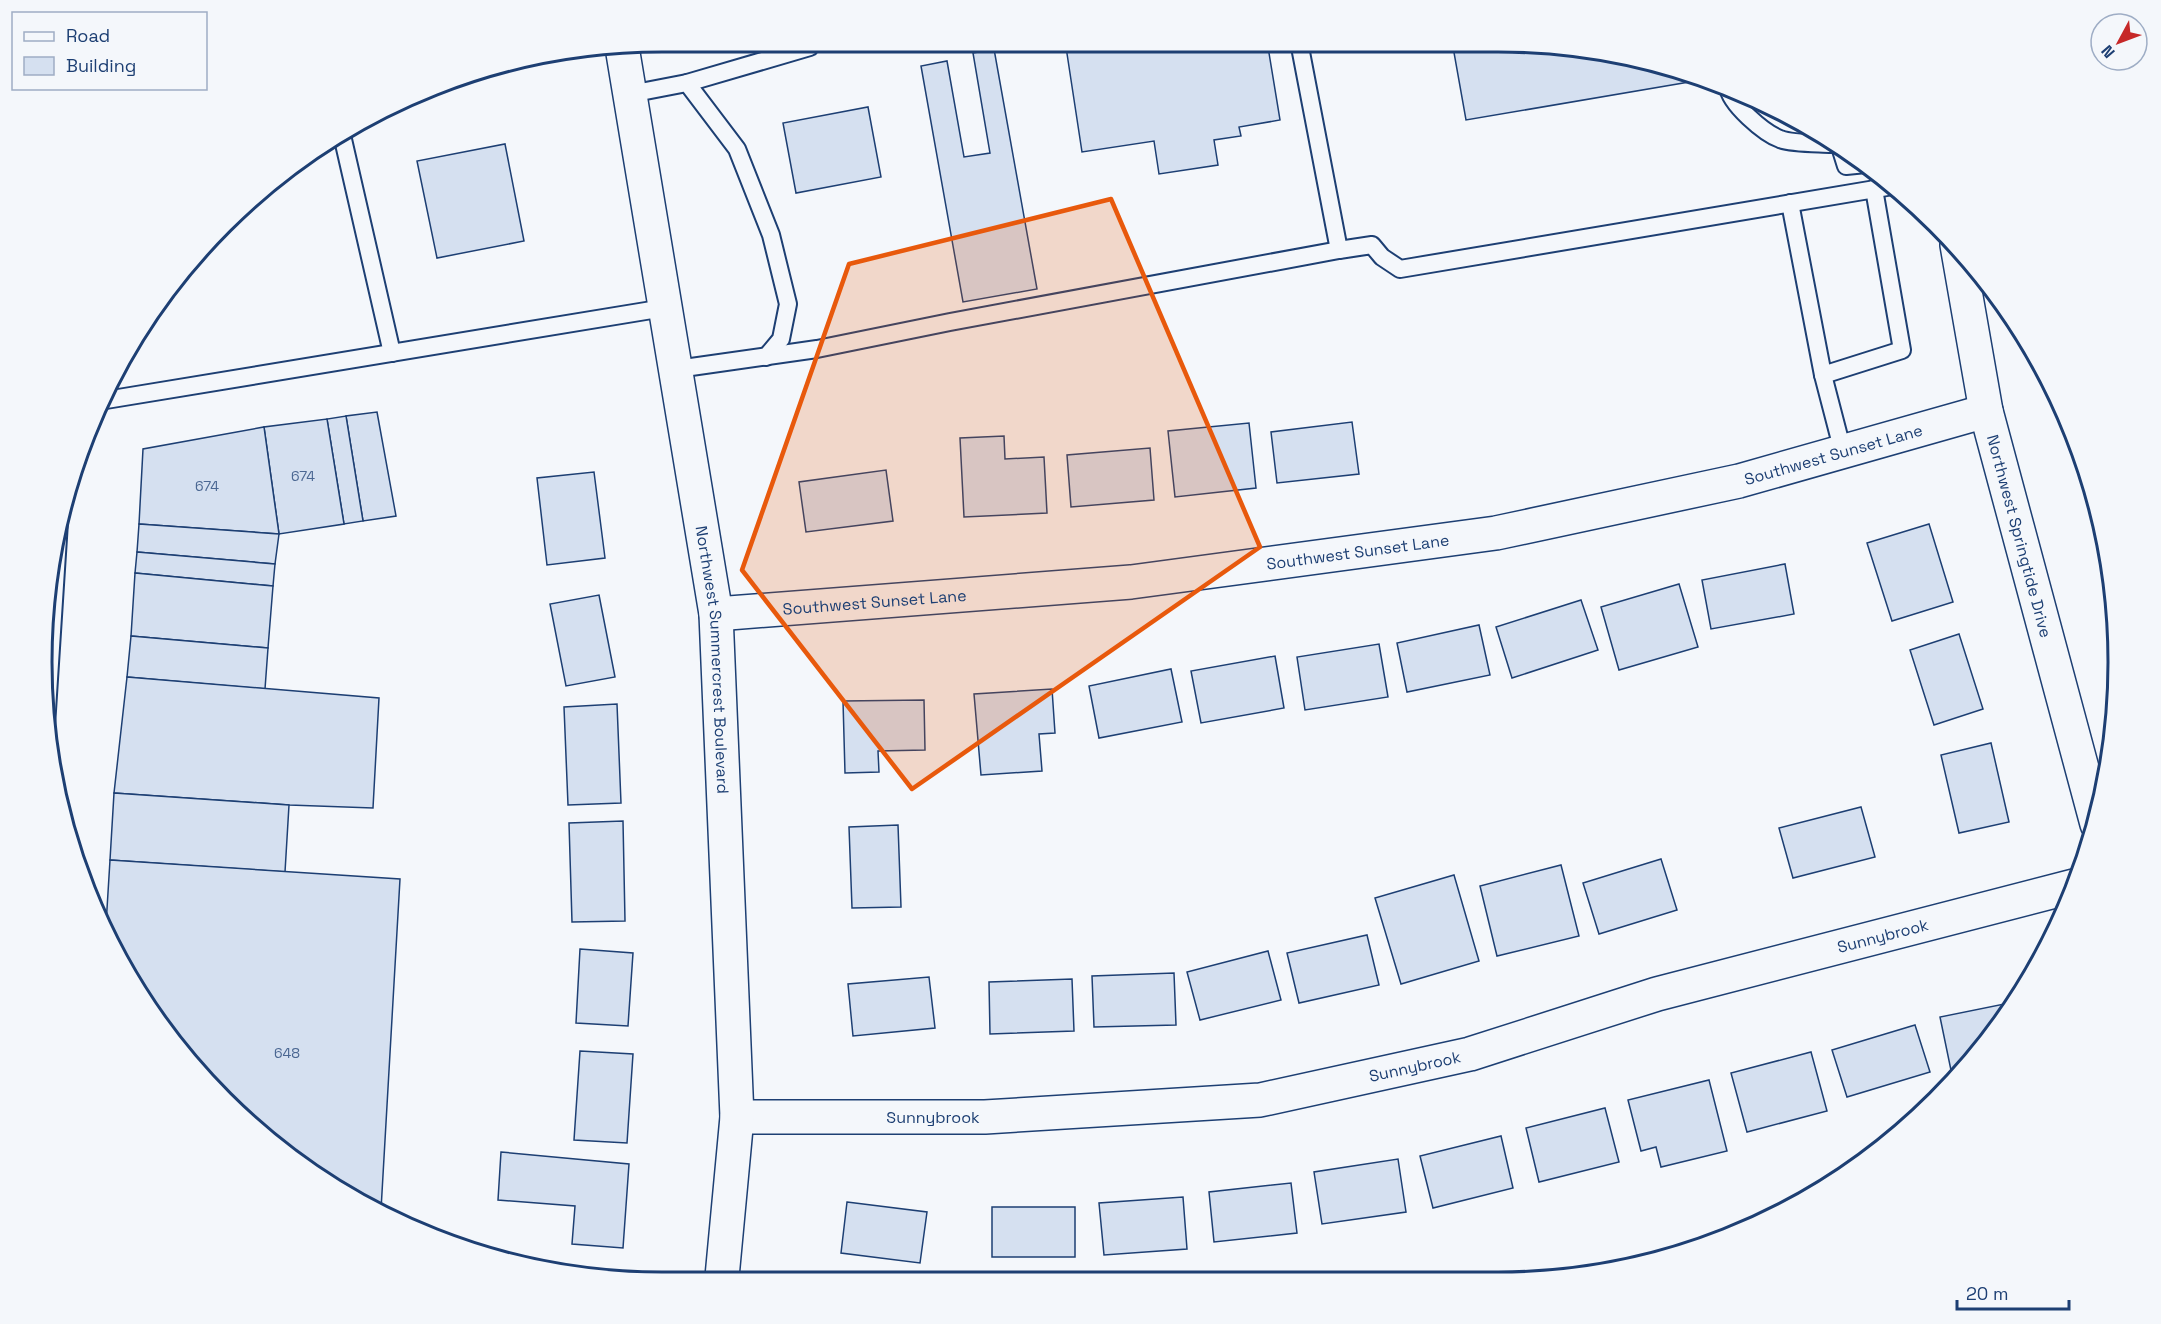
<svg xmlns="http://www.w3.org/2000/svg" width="2161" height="1324" font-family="'Space Grotesk',sans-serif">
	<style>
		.building { fill: #d5e0f0; stroke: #1d3f73; stroke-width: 1.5 }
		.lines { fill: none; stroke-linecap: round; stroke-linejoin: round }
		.service-casing { stroke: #1d3f73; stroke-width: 20 }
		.minor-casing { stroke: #1d3f73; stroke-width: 36 }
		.tertiary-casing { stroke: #1d3f73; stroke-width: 36 }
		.service { stroke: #f4f7fb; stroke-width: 16 }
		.minor { stroke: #f4f7fb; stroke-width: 33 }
		.tertiary { stroke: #f4f7fb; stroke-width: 33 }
		.marked { fill: #e8590c; fill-opacity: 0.2; stroke: #e8590c; stroke-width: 4.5; stroke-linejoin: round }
		.labels { text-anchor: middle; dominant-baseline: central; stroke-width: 4.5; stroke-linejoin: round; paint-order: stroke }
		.number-label { font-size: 14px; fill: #4b6792 }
		.street-label { font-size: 16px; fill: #1d3f73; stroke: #f4f7fb }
		.rim { fill: none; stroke: #1d3f73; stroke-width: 3 }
	</style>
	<rect width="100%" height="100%" fill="#f4f7fb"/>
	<g class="building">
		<polygon points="1066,47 1268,47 1280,120 1239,127 1241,136 1214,140 1218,165 1159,174 1154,141 1082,152"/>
		<polygon points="1453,47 1580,47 1701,80 1466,120"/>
		<polygon points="994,49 1037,289 963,302 921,66 947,61 964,157 990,153 973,53"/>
		<polygon points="868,107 881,177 796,193 783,123"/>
		<polygon points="505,144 524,241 437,258 417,161"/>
		<polygon points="377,412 396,516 363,521 346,416"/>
		<polygon points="346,416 363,521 344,524 327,419"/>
		<polygon points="327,419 344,524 279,534 264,427"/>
		<polygon points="1352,422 1359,474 1277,483 1271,432"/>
		<polygon points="1249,423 1256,488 1175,497 1168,431"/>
		<polygon points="264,427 279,534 139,524 143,449"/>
		<polygon points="1004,436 1005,459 1044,457 1047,513 964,517 960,438"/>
		<polygon points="1150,448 1154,500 1071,507 1067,455"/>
		<polygon points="886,470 893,521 806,532 799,482"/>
		<polygon points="594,472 605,558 547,565 537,478"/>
		<polygon points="139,524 279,534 275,564 137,552"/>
		<polygon points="1929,524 1953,602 1892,621 1867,543"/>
		<polygon points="137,552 275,564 273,586 135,573"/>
		<polygon points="1785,564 1794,614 1711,629 1702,580"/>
		<polygon points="135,573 273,586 268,648 131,636"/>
		<polygon points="1679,584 1698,647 1619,670 1601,607"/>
		<polygon points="599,595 615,677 566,686 550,604"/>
		<polygon points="1581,600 1598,650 1512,678 1496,627"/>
		<polygon points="1479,625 1490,675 1407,692 1397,643"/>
		<polygon points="1959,634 1983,709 1934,725 1910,650"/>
		<polygon points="131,636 268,648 265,689 127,677"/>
		<polygon points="1379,644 1388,697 1305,710 1297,657"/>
		<polygon points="1275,656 1284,708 1201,723 1191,671"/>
		<polygon points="1171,669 1182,722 1099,738 1089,686"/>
		<polygon points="127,677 379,698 373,808 289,805 114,793"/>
		<polygon points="1052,689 1055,733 1039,734 1042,771 981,775 974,694"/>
		<polygon points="924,700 925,750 878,751 879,772 845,773 843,701"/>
		<polygon points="617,704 621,803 568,805 564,707"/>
		<polygon points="1991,743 2009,822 1959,833 1941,755"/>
		<polygon points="114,793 289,805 285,872 110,860"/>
		<polygon points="1861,807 1875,857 1793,878 1779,828"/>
		<polygon points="623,821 625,921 572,922 569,823"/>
		<polygon points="898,825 901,907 852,908 849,827"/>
		<polygon points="1661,859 1677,910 1599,934 1583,883"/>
		<polygon points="110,860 400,879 381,1210 285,1154 223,1100 147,1007 106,925"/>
		<polygon points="1561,865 1579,936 1497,956 1480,886"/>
		<polygon points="1454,875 1479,961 1401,984 1375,898"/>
		<polygon points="1367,935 1379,985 1299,1003 1287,953"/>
		<polygon points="580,949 633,953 628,1026 576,1023"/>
		<polygon points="1268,951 1281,1000 1200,1020 1187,972"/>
		<polygon points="1174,973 1176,1025 1094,1027 1092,976"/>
		<polygon points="929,977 935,1028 853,1036 848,984"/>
		<polygon points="1072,979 1074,1031 990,1034 989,982"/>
		<polygon points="2014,1002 1991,1039 1953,1080 1940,1017"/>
		<polygon points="1915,1025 1930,1072 1847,1097 1832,1050"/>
		<polygon points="580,1051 633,1054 627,1143 574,1140"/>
		<polygon points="1811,1052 1827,1111 1747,1132 1731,1073"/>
		<polygon points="1709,1080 1727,1151 1661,1167 1656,1147 1641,1151 1628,1100"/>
		<polygon points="1605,1108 1619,1162 1539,1182 1526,1128"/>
		<polygon points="1501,1136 1513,1188 1433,1208 1420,1156"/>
		<polygon points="501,1152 629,1164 623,1248 572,1244 575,1206 498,1200"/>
		<polygon points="1398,1159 1406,1212 1322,1224 1314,1172"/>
		<polygon points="1291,1183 1297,1233 1214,1242 1209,1192"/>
		<polygon points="1183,1197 1187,1249 1104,1255 1099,1203"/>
		<polygon points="847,1202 927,1212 920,1263 841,1253"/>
		<rect x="992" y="1207" width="83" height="50"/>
	</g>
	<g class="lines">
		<defs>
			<g id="service">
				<polyline points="1300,47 1339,250"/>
				<polyline points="687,83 810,47"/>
				<path d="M1728,87C1730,104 1764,133 1780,139C1792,144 1818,143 1832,144"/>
				<polyline points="630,94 687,83 737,149 771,235 788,304 781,339 766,357"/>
				<polyline points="342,135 392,353"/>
				<polyline points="1841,150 1846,166 1866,164"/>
				<polyline points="1790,203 1823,375 1843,452"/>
				<polyline points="677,369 817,349 950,322 1339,250 1372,245 1382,257 1400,269 1893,186"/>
				<polyline points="1823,375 1902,350 1874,189"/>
				<polyline points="106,400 664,308"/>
				<polyline points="46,726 59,522"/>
			</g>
			<g id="minor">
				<path id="s1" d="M1957,245L1986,411L2097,824"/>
				<path id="s2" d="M716,614L1131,582L1496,533L1739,481L1986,411"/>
				<path id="s3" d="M737,1117H985L1260,1100L1470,1054L1657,994L2074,886"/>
			</g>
			<g id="tertiary">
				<path id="s4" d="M622,47L716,614L737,1117L722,1277"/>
			</g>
		</defs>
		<use href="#service" class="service-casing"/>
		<use href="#minor" class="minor-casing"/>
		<use href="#tertiary" class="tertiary-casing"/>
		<use href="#service" class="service"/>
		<use href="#minor" class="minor"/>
		<use href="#tertiary" class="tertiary"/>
	</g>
	<path class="marked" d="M1111,199L1260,547L912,789L742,570L849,264Z"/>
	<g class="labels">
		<g class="number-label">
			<text x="303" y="476">674</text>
			<text x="207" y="486">674</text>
			<text x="287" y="1053">648</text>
		</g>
		<g class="street-label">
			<text stroke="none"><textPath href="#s2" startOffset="1131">Southwest Sunset Lane</textPath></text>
			<text stroke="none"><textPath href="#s1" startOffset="298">Northwest Springtide Drive</textPath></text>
			<text stroke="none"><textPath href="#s2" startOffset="645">Southwest Sunset Lane</textPath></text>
			<text stroke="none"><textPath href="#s2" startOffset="159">Southwest Sunset Lane</textPath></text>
			<text stroke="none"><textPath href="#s4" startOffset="620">Northwest Summercrest Boulevard</textPath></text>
			<text stroke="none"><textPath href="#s3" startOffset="1168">Sunnybrook</textPath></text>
			<text stroke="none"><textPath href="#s3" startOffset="682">Sunnybrook</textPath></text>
			<text stroke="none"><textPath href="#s3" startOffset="196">Sunnybrook</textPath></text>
		</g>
	</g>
	<path d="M0 0H2161V1324H0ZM662 52H1498A610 610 0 0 1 2108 662V662A610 610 0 0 1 1498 1272H662A610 610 0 0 1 52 662V662A610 610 0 0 1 662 52Z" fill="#f4f7fb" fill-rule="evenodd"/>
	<path class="rim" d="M662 52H1498A610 610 0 0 1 2108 662V662A610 610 0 0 1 1498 1272H662A610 610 0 0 1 52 662V662A610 610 0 0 1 662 52Z"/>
	<rect x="12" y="12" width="195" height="78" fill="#f4f7fb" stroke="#9eadc5" stroke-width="1.5"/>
	<rect x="24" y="32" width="30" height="9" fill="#f4f7fb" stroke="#9eadc5" stroke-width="1.5"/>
	<text x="66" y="42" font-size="18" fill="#1d3f73">Road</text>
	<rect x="24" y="57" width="30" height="18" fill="#d5e0f0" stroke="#9eadc5" stroke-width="1.5"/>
	<text x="66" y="72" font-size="18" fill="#1d3f73">Building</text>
	<g transform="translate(2119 42) rotate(229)"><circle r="28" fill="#f4f7fb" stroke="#9eadc5" stroke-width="1.5"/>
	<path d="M0-4.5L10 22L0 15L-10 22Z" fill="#c62828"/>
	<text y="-9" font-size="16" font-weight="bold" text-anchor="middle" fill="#1d3f73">N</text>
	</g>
	<path d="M1957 1300v9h112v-9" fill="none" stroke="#1d3f73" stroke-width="3"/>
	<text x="1966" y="1300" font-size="18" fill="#1d3f73" stroke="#f4f7fb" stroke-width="4.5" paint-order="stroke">20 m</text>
</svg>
